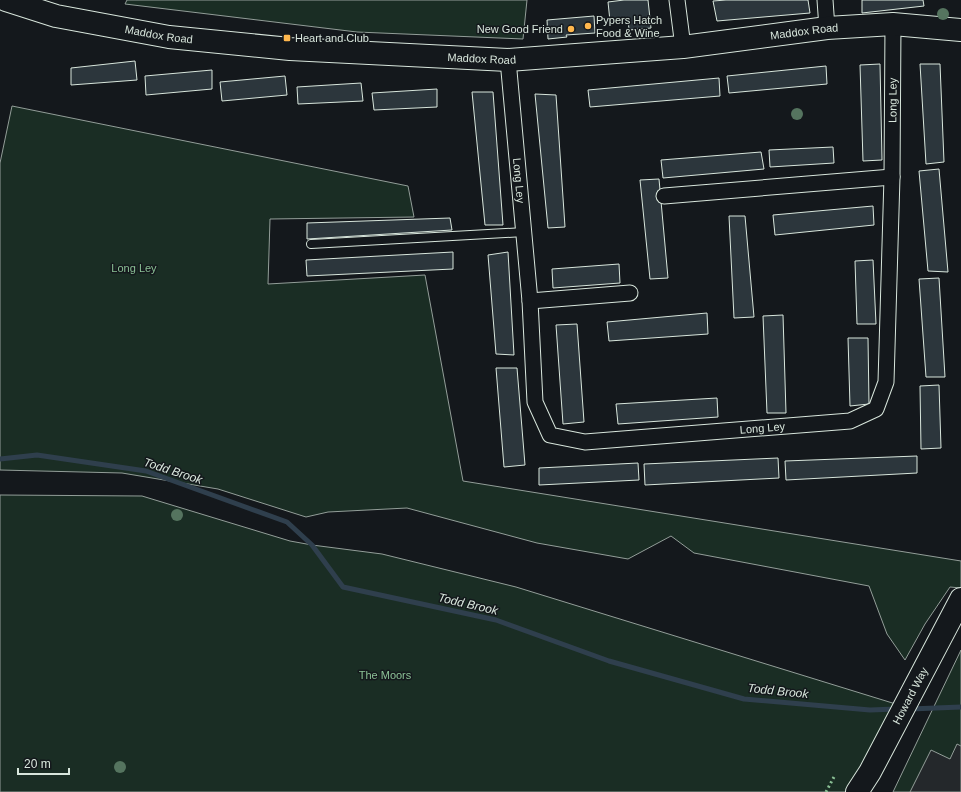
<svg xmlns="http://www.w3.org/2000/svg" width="961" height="792" font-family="Arial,sans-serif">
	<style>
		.green { fill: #1a2d24; stroke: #939e99 }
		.parking { fill: #24282b; stroke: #939e99 }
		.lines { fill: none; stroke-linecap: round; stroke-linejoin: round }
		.stream { stroke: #2f3f4d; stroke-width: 5 }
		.building { fill: #2c363c; stroke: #d8e6dc }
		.lane-casing { stroke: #d8e6dc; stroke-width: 10 }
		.street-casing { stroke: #d8e6dc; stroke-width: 17 }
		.secondary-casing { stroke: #d8e6dc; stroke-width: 24 }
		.lane { stroke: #14181c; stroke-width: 8 }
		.street { stroke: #14181c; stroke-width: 15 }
		.secondary { stroke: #14181c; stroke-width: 22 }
		.hedge { stroke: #8ac095; stroke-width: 3; stroke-dasharray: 2 3; stroke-linecap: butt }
		.tree { fill: #55745f }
		.poi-dot { fill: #ffb74d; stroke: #14181c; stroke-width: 1.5 }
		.labels { text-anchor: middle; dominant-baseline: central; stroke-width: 3; stroke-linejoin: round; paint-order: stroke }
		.poi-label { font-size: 11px; fill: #d8e6dc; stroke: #14181c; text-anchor: start }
		.street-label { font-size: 11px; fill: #d8e6dc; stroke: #14181c }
		.park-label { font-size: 11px; fill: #8ac095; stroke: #14181c }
		.water-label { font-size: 12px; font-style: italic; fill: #d8e6dc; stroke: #14181c }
	</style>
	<rect width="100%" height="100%" fill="#14181c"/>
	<g class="green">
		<polygon points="127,0 527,0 523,39 357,32 125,4"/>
		<polygon points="12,106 408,186 414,217 270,219 268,284 425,275 463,481 961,561 961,588 950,587 925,624 905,660 887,634 869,586 694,553 671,536 628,559 537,543 407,508 328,512 306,517 218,489 122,473 0,470 0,163"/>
		<polygon points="0,495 142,496 290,541 312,545 382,554 516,587 899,705 850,792 0,792"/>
		<polygon points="961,650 961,792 893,792"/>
	</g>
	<polygon class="parking" points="957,744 961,746 961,792 910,792 931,750 950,759"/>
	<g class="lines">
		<g class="stream">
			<polyline points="0,459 37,455 146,471 287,522 312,545 343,587 496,620 609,661 744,699 870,710 896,709"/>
			<polyline points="910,709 961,707"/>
		</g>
	</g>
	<g class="building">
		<polygon points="624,0 648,0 651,28 629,30 628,19 610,21 608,2"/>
		<polygon points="726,0 808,0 810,13 717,21 713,1"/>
		<polygon points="862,0 923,0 924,6 862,13"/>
		<polygon points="594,16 595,33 566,35 567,37 548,39 547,20"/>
		<polygon points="135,61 137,80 71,85 71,68"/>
		<polygon points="880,64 882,160 863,161 860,65"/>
		<polygon points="920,64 940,64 944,162 926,164"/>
		<polygon points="826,66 827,84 729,93 727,76"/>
		<polygon points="212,70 212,89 146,95 145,76"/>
		<polygon points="285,76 287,95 222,101 220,82"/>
		<polygon points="719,78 720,96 590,107 588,90"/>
		<polygon points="361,83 363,101 298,104 297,87"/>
		<polygon points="437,89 437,107 374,110 372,93"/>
		<polygon points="472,92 493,92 503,225 485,225"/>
		<polygon points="535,94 556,95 565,227 548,228"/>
		<polygon points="833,147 834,163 770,167 769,150"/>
		<polygon points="761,152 764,169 663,178 661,160"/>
		<polygon points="939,169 948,272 928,271 919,171"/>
		<polygon points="659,179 668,278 650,279 640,180"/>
		<polygon points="873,206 874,225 775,235 773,215"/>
		<polygon points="729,216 745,216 754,317 734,318"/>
		<polygon points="450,218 452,230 307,239 307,223"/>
		<polygon points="453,252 453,269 307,276 306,260"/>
		<polygon points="508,252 514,355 496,354 488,255"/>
		<polygon points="873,260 876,324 857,324 855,261"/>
		<polygon points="619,264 620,283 553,288 552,269"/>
		<polygon points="939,278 945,377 926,377 919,279"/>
		<polygon points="707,313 708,334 609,341 607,322"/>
		<polygon points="783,315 786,413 767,413 763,316"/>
		<polygon points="577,324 584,422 563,424 556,325"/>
		<polygon points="848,338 868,338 869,404 850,406"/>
		<polygon points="496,368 517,368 525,465 504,467"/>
		<polygon points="939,385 941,448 921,449 920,386"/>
		<polygon points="717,398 718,417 618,424 616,404"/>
		<polygon points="917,456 917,473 786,480 785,461"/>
		<polygon points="778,458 779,478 645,485 644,464"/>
		<polygon points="638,463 639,480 539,485 539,468"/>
	</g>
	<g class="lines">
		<defs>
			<polyline id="lane" points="311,244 524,232"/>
			<g id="street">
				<polyline points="677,0 683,47"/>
				<polyline points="825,0 827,28"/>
				<path id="s1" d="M508,60L530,301L535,402L550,435L585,442L850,421L876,409L886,382L892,177L893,24"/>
				<polyline points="664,196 892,177"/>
				<polyline points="530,301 630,293"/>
			</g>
			<g id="secondary">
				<path id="s2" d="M6,0L56,16L169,37L290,49L508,60L683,47L827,28L893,24L961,30"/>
				<path id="s3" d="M857,792L870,772L961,599"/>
			</g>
		</defs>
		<use href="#lane" class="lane-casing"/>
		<use href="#street" class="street-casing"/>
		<use href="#secondary" class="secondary-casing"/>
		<use href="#lane" class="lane"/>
		<use href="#street" class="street"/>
		<use href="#secondary" class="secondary"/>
		<polyline class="hedge" points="826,792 835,775"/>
	</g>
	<g class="tree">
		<circle cx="943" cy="14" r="6"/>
		<circle cx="797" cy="114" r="6"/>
		<circle cx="177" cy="515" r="6"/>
		<circle cx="120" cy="767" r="6"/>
	</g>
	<g class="poi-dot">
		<circle cx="588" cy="26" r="4"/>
		<circle cx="571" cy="29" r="4"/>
		<rect x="283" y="34" width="8" height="8" rx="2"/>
	</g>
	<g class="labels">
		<g class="poi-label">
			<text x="596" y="20">Pypers Hatch<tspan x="596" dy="13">Food &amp; Wine</tspan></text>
			<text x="563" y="29" text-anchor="end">New Good Friend</text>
			<text x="295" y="38">Heart and Club</text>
		</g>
		<g class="street-label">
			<text stroke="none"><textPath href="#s2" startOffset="805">Maddox Road</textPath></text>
			<text stroke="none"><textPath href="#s2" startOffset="157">Maddox Road</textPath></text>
			<text stroke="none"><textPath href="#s2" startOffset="481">Maddox Road</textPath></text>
			<text stroke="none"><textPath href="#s1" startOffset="1020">Long Ley</textPath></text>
			<text stroke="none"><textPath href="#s1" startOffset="121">Long Ley</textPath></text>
			<text stroke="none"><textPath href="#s1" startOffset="593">Long Ley</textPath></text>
			<text stroke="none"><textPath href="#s3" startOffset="110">Howard Way</textPath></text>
		</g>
		<g class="park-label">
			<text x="134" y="268">Long Ley</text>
			<text x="385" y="675">The Moors</text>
		</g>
		<g class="water-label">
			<text transform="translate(173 471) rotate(18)">Todd Brook</text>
			<text transform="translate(468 604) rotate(13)">Todd Brook</text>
			<text transform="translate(778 691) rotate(6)">Todd Brook</text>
		</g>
	</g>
	<path d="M18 768v6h51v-6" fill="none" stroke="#d8e6dc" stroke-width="2"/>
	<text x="24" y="768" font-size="12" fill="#d8e6dc" stroke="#14181c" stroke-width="3" paint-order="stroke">20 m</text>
</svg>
